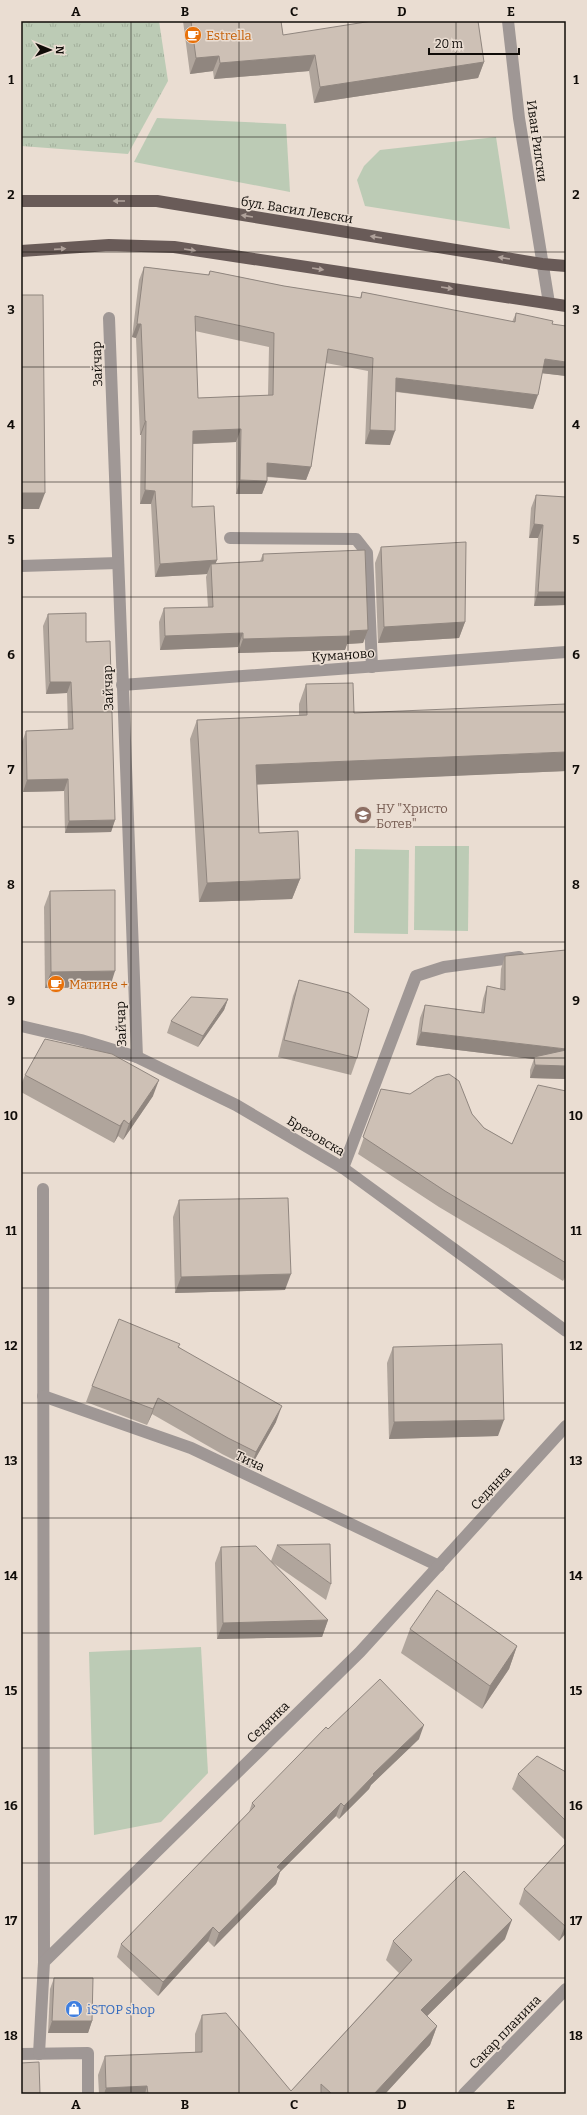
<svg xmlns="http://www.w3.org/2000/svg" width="587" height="2115" font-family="Bitter,serif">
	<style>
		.grass { fill: #bccbb5 }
		.park { fill: url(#park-tufts) }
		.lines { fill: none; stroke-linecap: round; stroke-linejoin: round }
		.minor { stroke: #9f9795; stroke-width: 12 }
		.major { stroke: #695b58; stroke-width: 12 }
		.wall { fill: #b0a59c; fill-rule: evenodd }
		.shaded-wall { fill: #90867f }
		.building { fill: #cdc0b5; stroke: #90867f; fill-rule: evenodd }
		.oneway { fill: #b0a29b }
		.grid { fill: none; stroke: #100c08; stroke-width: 1; stroke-opacity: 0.55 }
		.labels { text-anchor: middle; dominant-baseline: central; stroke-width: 3; stroke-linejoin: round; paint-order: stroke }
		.food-label { font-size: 13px; fill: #c56008; stroke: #eaddd2; text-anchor: start }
		.street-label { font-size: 13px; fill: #100c08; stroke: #eaddd2 }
		.education-label { font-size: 13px; fill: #785e54; stroke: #eaddd2; text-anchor: start }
		.shop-label { font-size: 13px; fill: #366cbe; stroke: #eaddd2; text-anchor: start }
		.neatline { fill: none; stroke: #100c08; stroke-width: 1.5 }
		.grid-label { font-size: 13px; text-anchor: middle; font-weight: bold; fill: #100c08 }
	</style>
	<defs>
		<pattern id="park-tufts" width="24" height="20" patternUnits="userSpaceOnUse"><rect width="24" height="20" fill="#bccbb5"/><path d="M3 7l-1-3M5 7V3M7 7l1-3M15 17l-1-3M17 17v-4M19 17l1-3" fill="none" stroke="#a1ad9a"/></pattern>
	</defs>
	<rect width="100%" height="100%" fill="#eaddd2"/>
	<g class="grass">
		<polygon points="157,118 286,124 290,192 134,162"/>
		<polygon points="496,137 510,229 365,206 357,180 364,166 380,150"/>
		<polygon points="415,846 469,846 468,931 414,930"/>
		<polygon points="355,849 409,850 408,934 354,933"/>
		<polygon points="201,1647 208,1773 161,1822 94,1835 89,1652"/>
	</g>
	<polygon class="park" points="21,21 159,21 168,81 128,154 21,146"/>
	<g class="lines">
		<g class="minor">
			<polyline points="508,21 519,118 549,303"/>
			<polyline points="109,318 137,1057"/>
			<polyline points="230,538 356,539 367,553 372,667"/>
			<polyline points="21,566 118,563"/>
			<polyline points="122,685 566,652"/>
			<polyline points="21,1026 81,1040 137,1057 236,1105 343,1168 566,1331"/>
			<polyline points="343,1168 416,976 444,967 519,957"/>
			<polyline points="43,1189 44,1962"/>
			<polyline points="43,1396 191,1448 439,1566"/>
			<polyline points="21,2054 88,2053 88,2094"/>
			<polyline points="39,2054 44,1962 360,1652 566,1426"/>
			<polyline points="464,2094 566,1989"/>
		</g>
		<g class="major">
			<polyline points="21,201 157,201 542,264 566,266"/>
			<polyline points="21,251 109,245 174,247 566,306"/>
		</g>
	</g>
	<g class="wall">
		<polygon points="183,21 281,21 283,35 484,62 478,78 314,103 309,71 214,79 213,71 190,74"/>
		<path d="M144,267L208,275L210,271L284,286L360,298L362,292L512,322L516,313L552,324L566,376L542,373L533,409L396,392L390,445L365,444L368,371L326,363L311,467L306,480L267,477V481L262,494H236V442L193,444L192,507L217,560L215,563L260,561L263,554L368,630L363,643L347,644L345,650L238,653V647L160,650L159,622L164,608L208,607L206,577L207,574L155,577L151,504H140L141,435H140L136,338L132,337L139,280ZM195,331L269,347L268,395L198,398Z"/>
		<polygon points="536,495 566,605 534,606 538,538 529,538 531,508"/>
		<polygon points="381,547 465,622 459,638 378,643 375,563"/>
		<polygon points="48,614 86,642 115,820 111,832 65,833 64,791 23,792 22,742 26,731 68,730 67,693 46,694 43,626"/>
		<polygon points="306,684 354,713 566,771 257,784 259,833 300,879 292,899 199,902 190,739 197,720 299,715 299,704"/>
		<polygon points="50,891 110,987 45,988 44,907"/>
		<polygon points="505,956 566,1079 530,1078 530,1070 534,1059 416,1045 420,1018 425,1005 481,1012 483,999 487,986 500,989 501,969"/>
		<polygon points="299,980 357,1058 351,1075 278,1057 293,996"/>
		<polygon points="228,999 224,1010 198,1047 167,1033 171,1021"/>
		<polygon points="25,1075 153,1096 123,1140 118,1136 114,1143 21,1092 21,1085"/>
		<polygon points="381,1089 472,1114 484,1128 512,1144 566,1091 566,1276 563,1281 439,1207 358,1154"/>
		<polygon points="179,1200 285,1290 175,1293 173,1217"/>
		<polygon points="179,1347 276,1422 250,1468 222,1454 152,1414 147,1425 86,1402 92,1386"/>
		<polygon points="393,1347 498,1436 389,1439 387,1363"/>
		<polygon points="277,1545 331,1584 326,1600 273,1563 328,1620 322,1637 217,1639 215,1563 221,1547 271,1561"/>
		<polygon points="410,1629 517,1646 509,1669 482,1709 401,1653"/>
		<polygon points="328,1729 419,1739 371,1785 369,1789 339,1819 336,1816 280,1872 276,1884 214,1947 208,1941 158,1996 117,1957 121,1944 249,1812 252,1803"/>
		<polygon points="566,1772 566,1841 512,1789 518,1774"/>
		<polygon points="566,1843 566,1933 559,1941 519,1904 524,1889"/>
		<polygon points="505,1939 427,2016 437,2026 430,2045 385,2094 99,2094 98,2075 105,2056 195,2052 195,2034 202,2015 291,2091 399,1973 386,1960 393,1941"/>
		<polygon points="54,1978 92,2021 88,2033 48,2033 50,1989"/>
	</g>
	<g class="shaded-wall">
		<polygon points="315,55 309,71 214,79 220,63"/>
		<polygon points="219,56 213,71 190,74 196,58"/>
		<polygon points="484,62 478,78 314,103 320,87"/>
		<polygon points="137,324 141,324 136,338 132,337"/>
		<polygon points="545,359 566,362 566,376 540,373"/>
		<polygon points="396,378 538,395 533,409 392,391"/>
		<polygon points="145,421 146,421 141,435 140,435"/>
		<polygon points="241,429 236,442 188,444 193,431"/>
		<polygon points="370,430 395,431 390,445 365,444"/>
		<polygon points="267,463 311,467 306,480 262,476"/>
		<polygon points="240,480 267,481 262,494 236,494"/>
		<polygon points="145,490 155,491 151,504 140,504"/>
		<polygon points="21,493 45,493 39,509 21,509"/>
		<polygon points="534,524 543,525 538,538 529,538"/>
		<polygon points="217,560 212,573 211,564 207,574 155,577 160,564"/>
		<polygon points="538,592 566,592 566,605 534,606"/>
		<polygon points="465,622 459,638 378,643 384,627"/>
		<polygon points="368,630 363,643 347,644 345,650 238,653 243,639"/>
		<polygon points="243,633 238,647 160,650 165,636"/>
		<polygon points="50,682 71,682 67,693 46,694"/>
		<polygon points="566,752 566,771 249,785 256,765"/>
		<polygon points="68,779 64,791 23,792 27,780"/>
		<polygon points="115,820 111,832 65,833 69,821"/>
		<polygon points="300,879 292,899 199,902 207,883"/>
		<polygon points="115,971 110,987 45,988 51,972"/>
		<polygon points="228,999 224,1010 198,1047 203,1036"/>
		<polygon points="421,1032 566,1049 566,1056 534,1057 534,1059 416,1045"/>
		<polygon points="535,1065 566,1066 566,1079 530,1078"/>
		<polygon points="159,1080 153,1096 123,1140 129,1124"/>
		<polygon points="124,1120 118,1136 114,1143 120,1126"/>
		<polygon points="291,1274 285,1290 175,1293 181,1277"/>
		<polygon points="158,1398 152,1414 147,1425 153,1409"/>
		<polygon points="282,1406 276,1422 250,1468 256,1452"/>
		<polygon points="504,1420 498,1436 389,1439 394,1422"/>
		<polygon points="328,1620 322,1637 217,1639 223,1623"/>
		<polygon points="517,1646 509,1669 482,1709 490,1686"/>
		<polygon points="424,1725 419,1739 371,1785 369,1789 339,1819 344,1806 373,1774"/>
		<polygon points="341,1803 336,1816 280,1872 276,1884 214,1947 219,1933 277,1867"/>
		<polygon points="512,1920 505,1939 414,2029 421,2010"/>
		<polygon points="566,1924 566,1933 559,1941 565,1926"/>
		<polygon points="213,1927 208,1941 158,1996 163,1982"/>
		<polygon points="52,2021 92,2021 88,2033 48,2033"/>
		<polygon points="437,2026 430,2045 385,2094 374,2094"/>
		<polygon points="147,2086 145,2094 104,2094 106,2088"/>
	</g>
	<g class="building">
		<polygon points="191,21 281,21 283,35 372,21 478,21 484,62 320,87 315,55 220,63 219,56 196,58"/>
		<path d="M144,267L209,275L210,271L284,286L361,298L362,292L515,322L516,313L553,321L552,324L566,326V362L545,359L538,395L396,378L395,431L370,430L373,358L328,349L311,467L267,463V481L240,480L241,429L193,431L192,507L214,506L217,560L160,564L155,491L145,490L146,421H145L141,324H137ZM195,316L274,333L273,395L198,398Z"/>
		<polygon points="21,295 43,295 45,493 21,493"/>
		<polygon points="536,495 566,497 566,592 538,592 543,525 534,524"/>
		<polygon points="466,542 465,622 384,627 381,547"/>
		<polygon points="365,550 368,630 350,631 350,636 243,639 243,633 165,636 164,608 213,607 211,564 263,561 263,554"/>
		<polygon points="86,613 86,642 110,641 115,820 69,821 68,779 27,780 26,731 73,729 71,682 50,682 48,614"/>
		<polygon points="353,683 354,713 566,704 566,752 256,765 259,833 298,831 300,879 207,883 197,720 307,715 306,684"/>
		<polygon points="115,890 115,971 51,972 50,891"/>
		<polygon points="566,950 566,1049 421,1032 425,1005 484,1013 487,986 505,990 505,956"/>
		<polygon points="299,980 349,993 369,1009 357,1058 284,1040"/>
		<polygon points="191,997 228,999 203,1036 171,1021"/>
		<polygon points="45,1039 112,1054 159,1080 129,1124 124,1120 120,1126 25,1075"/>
		<polygon points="566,1050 566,1066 535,1065 534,1057"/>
		<polygon points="449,1074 459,1081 472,1114 484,1128 512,1144 538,1085 566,1091 566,1263 445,1191 363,1137 381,1089 410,1094 436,1077"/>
		<polygon points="288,1198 291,1274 181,1277 179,1200"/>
		<polygon points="119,1319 180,1344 178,1347 282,1406 256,1452 228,1438 158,1398 153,1409 92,1386"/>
		<polygon points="502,1344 504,1420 394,1422 393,1347"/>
		<polygon points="330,1544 331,1584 277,1545"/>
		<polygon points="256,1546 328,1620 223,1623 221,1547"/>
		<polygon points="437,1590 517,1646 490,1686 410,1629"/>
		<polygon points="380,1679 424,1725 373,1774 374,1775 344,1806 341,1803 277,1867 281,1870 219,1933 213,1927 163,1982 121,1944 255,1806 252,1803 296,1758 326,1727 328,1729"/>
		<polygon points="537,1756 566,1772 566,1821 518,1774"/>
		<polygon points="566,1843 566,1924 565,1926 524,1889"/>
		<polygon points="464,1871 512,1920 421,2010 437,2026 374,2094 332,2094 321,2084 321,2094 148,2094 147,2086 106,2088 105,2056 202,2052 202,2015 226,2013 291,2091 412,1960 393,1941"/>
		<polygon points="54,1978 93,1978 92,2021 52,2021"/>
		<polygon points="39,2062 40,2094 21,2094 21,2063"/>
	</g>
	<defs><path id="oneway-solid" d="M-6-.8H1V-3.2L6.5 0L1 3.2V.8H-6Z"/></defs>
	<g class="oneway">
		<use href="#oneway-solid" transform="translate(119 201) rotate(-180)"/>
		<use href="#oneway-solid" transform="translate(247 216) rotate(-171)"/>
		<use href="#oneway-solid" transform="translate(376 237) rotate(-171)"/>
		<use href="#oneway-solid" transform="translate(60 249) rotate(-4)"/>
		<use href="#oneway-solid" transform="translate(190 250) rotate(9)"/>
		<use href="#oneway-solid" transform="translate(504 258) rotate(-171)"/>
		<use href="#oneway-solid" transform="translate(318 269) rotate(9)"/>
		<use href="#oneway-solid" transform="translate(447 288) rotate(9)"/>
	</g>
	<path class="grid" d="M131,21V2094M239,21V2094M348,21V2094M456,21V2094M21,137H566M21,252H566M21,367H566M21,482H566M21,597H566M21,712H566M21,827H566M21,942H566M21,1058H566M21,1173H566M21,1288H566M21,1403H566M21,1518H566M21,1633H566M21,1748H566M21,1863H566M21,1978H566"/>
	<defs>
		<symbol id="cafe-disc" viewBox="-11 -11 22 22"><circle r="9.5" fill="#e8710a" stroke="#eaddd2"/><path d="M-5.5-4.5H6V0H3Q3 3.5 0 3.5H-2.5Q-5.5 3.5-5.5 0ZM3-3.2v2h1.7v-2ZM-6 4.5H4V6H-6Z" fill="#fff"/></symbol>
		<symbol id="school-disc" viewBox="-11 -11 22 22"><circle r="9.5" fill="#8d6e63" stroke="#eaddd2"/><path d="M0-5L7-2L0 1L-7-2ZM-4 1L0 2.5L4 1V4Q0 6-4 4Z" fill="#fff"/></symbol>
		<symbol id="shop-disc" viewBox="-11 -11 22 22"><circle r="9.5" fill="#3f7fe0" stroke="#eaddd2"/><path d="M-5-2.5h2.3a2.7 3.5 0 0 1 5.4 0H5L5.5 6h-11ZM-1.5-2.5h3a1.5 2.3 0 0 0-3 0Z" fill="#fff"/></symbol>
	</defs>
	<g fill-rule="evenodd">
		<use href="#cafe-disc" x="183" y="25" width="20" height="20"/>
		<use href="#school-disc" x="353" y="805" width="20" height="20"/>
		<use href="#cafe-disc" x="46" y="974" width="20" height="20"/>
		<use href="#shop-disc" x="64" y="1999" width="20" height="20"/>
	</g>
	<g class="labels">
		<g class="food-label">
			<text x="206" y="35">Estrella</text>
			<text x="69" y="984">Матине +</text>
		</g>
		<g class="street-label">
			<text transform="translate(537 141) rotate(82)">Иван Рилски</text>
			<text transform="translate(297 210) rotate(9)">бул. Васил Левски</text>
			<text transform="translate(97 364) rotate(-92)">Зайчар</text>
			<text transform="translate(343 655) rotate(-4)">Куманово</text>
			<text transform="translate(108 688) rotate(-92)">Зайчар</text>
			<text transform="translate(121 1024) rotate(-92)">Зайчар</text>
			<text transform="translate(316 1136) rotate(31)">Брезовска</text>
			<text transform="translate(250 1461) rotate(25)">Тича</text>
			<text transform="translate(491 1488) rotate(-48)">Седянка</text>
			<text transform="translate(268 1722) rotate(-44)">Седянка</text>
			<text transform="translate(505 2032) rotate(-46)">Сакар планина</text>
		</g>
		<g class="education-label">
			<text x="376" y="808">НУ "Христо<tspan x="376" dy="15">Ботев"</tspan></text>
		</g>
		<g class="shop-label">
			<text x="87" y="2009">iSTOP shop</text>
		</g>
	</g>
	<rect width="587" height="2115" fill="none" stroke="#eaddd2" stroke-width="44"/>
	<g transform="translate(50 50) rotate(91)" stroke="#eaddd2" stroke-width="3" paint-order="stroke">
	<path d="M0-3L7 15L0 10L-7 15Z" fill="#100c08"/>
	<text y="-6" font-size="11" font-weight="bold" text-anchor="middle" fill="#100c08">N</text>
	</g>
	<path d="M429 48v6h90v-6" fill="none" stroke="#100c08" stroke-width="2"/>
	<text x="435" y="48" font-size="12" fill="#100c08" stroke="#eaddd2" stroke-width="3" paint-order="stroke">20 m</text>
	<rect x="22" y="22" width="543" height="2071" class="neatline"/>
	<g class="grid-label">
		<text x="76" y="16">A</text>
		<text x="185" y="16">B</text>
		<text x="294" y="16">C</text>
		<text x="402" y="16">D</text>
		<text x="511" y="16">E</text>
		<text x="11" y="84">1</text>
		<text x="576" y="84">1</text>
		<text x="11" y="199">2</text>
		<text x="576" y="199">2</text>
		<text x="11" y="314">3</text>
		<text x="576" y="314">3</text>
		<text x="11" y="429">4</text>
		<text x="576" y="429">4</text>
		<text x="11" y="544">5</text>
		<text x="576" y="544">5</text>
		<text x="11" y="659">6</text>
		<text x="576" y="659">6</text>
		<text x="11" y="774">7</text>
		<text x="576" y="774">7</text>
		<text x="11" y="889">8</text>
		<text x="576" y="889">8</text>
		<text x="11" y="1005">9</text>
		<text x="576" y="1005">9</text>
		<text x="11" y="1120">10</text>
		<text x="576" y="1120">10</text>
		<text x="11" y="1235">11</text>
		<text x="576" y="1235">11</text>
		<text x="11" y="1350">12</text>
		<text x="576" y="1350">12</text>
		<text x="11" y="1465">13</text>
		<text x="576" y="1465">13</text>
		<text x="11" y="1580">14</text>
		<text x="576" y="1580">14</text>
		<text x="11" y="1695">15</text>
		<text x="576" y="1695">15</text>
		<text x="11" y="1810">16</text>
		<text x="576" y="1810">16</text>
		<text x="11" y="1925">17</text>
		<text x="576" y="1925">17</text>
		<text x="11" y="2040">18</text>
		<text x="576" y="2040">18</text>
		<text x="76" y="2109">A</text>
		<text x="185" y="2109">B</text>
		<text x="294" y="2109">C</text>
		<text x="402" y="2109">D</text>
		<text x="511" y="2109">E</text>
	</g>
</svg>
